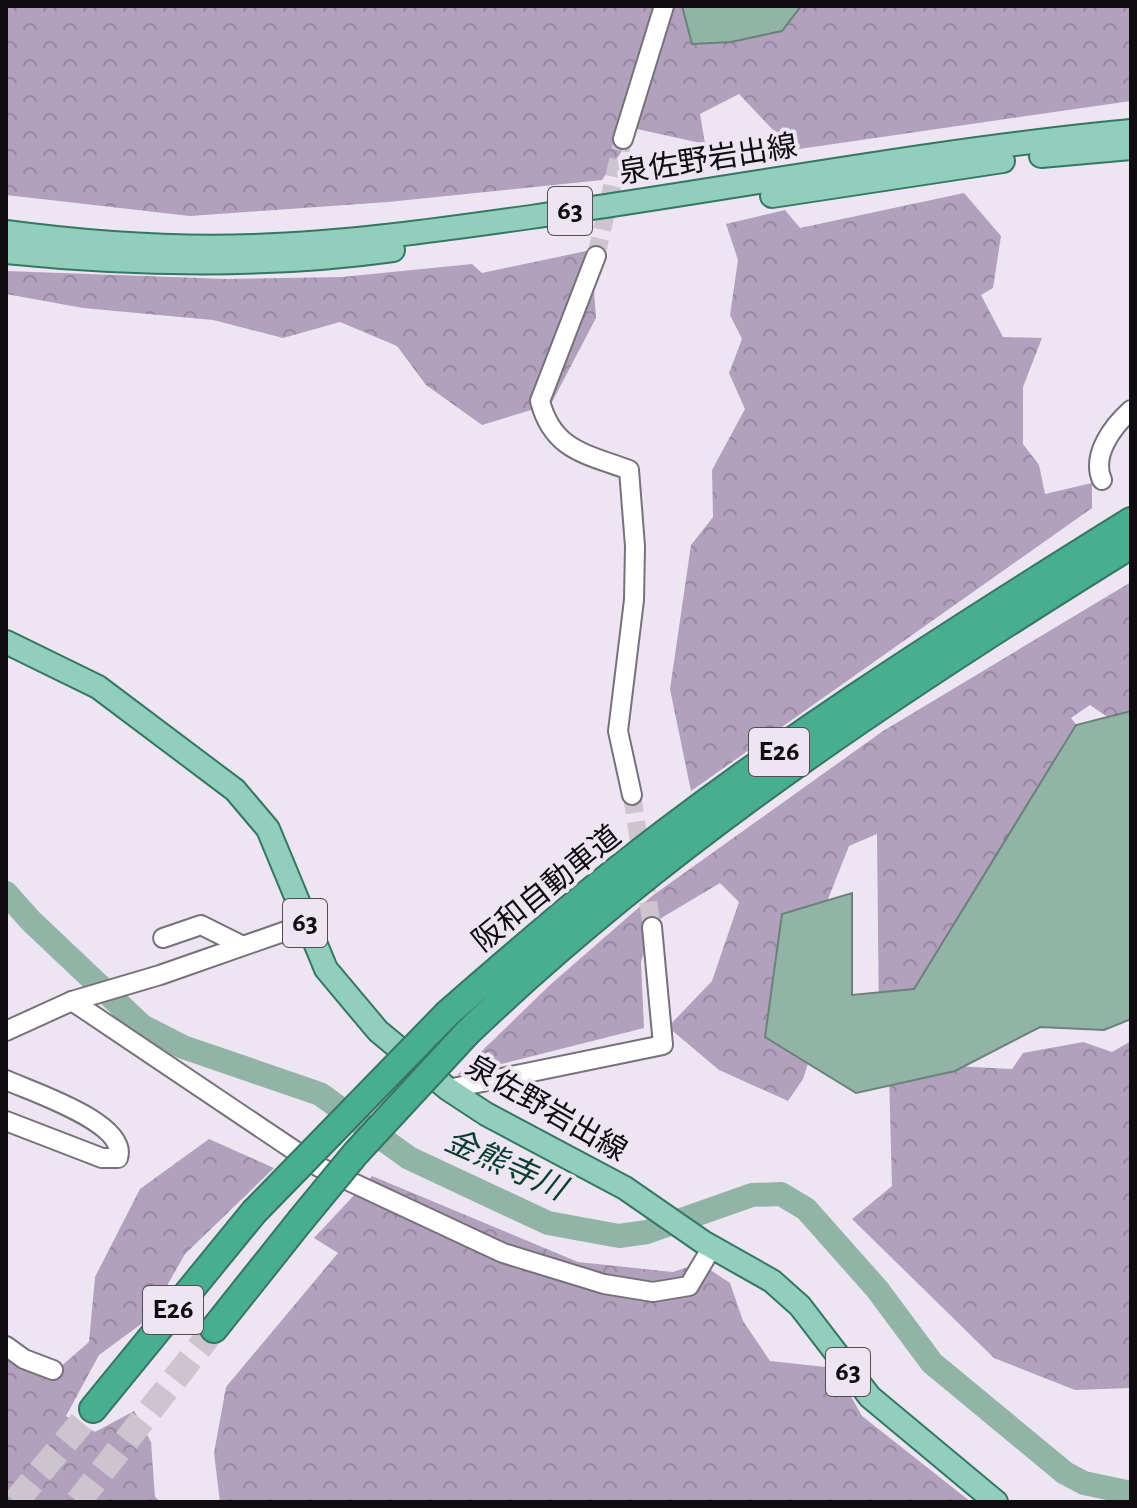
<svg xmlns="http://www.w3.org/2000/svg" width="1137" height="1508" font-family="'Alegreya Sans','Noto Sans JP',sans-serif">
	<style>
		.forest { fill: url(#forest-crowns) }
		.water { fill: #92b4a7; stroke: #6b827a; stroke-width: 2 }
		.lines { fill: none; stroke-linecap: round; stroke-linejoin: round }
		.river { stroke: #92b4a7; stroke-width: 24 }
		.minor-tunnel { stroke: #ccc5cf; stroke-width: 18; stroke-dasharray: 18 9; stroke-linecap: butt }
		.highway-tunnel { stroke: #ccc5cf; stroke-width: 26; stroke-dasharray: 26 13; stroke-linecap: butt }
		.minor-casing { stroke: #77717b; stroke-width: 22 }
		.major-casing { stroke: #357664; stroke-width: 26 }
		.highway-casing { stroke: #357664; stroke-width: 30 }
		.minor { stroke: #fff; stroke-width: 18 }
		.major { stroke: #92cebc; stroke-width: 22 }
		.highway { stroke: #49ae90; stroke-width: 26 }
		.highway-bridge-casing { stroke: #357664; stroke-width: 30; stroke-linecap: butt }
		.highway-bridge { stroke: #49ae90; stroke-width: 26 }
		.labels { text-anchor: middle; dominant-baseline: central; stroke-width: 8; stroke-linejoin: round; paint-order: stroke }
		.shield { fill: #ede5f1; stroke: #524e54; stroke-width: 2 }
		.shield-label { font-size: 28px; font-weight: bold; fill: #100d11 }
		.street-label { font-size: 30px; fill: #100d11; stroke: #ede5f1 }
		.water-label { font-size: 32px; font-style: italic; fill: #0a3d30; stroke: #ede5f1 }
	</style>
	<defs>
		<pattern id="forest-crowns" width="20" height="18" patternUnits="userSpaceOnUse" patternTransform="scale(2)"><rect width="20" height="18" fill="#b2a1bc"/><path d="M2 6a3 3 0 1 1 6 0M12 15a3 3 0 1 1 6 0" fill="none" stroke="#9889a1"/></pattern>
	</defs>
	<rect width="100%" height="100%" fill="#ede5f1"/>
	<g class="forest">
		<polygon points="6,6 1131,6 1131,101 792,150 739,94 700,114 705,144 637,129 602,180 388,202 190,216 6,195"/>
		<polygon points="964,193 1001,236 993,288 981,295 1003,337 1042,338 1023,387 1023,444 1039,465 1045,494 1092,483 1092,508 691,791 670,689 691,545 713,517 712,470 745,409 729,373 742,339 730,315 738,260 726,224 785,210 800,228"/>
		<polygon points="591,250 596,318 551,404 482,425 426,385 397,346 340,322 283,338 213,320 83,308 6,294 6,271 226,279 342,277 472,264 482,273"/>
		<polygon points="1131,582 1131,733 1090,705 1071,718 1105,761 1063,880 879,1025 877,834 849,846 817,927 817,1036 803,1079 788,1101 719,1070 668,1027 712,981 739,902 720,883 653,923 641,962 644,1028 457,1075 551,984 652,896 883,731"/>
		<polygon points="1131,1041 1131,1388 1075,1390 994,1358 852,1219 892,1186 889,1075 952,1066 1012,1069 1023,1053 1083,1042 1112,1052"/>
		<polygon points="209,1139 274,1168 185,1254 148,1319 99,1355 66,1416 95,1432 134,1411 151,1442 155,1497 161,1502 6,1502 6,1352 52,1374 89,1342 95,1277 140,1189"/>
		<polygon points="372,1176 578,1262 673,1272 700,1263 730,1283 743,1321 770,1361 835,1368 862,1416 971,1502 220,1502 214,1453 226,1387 338,1253 314,1238"/>
	</g>
	<g class="water">
		<polygon points="682,6 801,6 782,31 731,42 692,44"/>
		<polygon points="1131,711 1131,1019 1104,1030 1040,1027 955,1071 856,1093 765,1037 782,914 852,893 852,995 914,989 1076,725"/>
	</g>
	<g class="lines">
		<polyline class="river" points="6,893 31,921 142,1026 183,1047 320,1094 409,1158 548,1223 619,1236 647,1232 752,1195 781,1194 806,1209 877,1289 932,1363 1065,1473 1084,1483 1131,1493"/>
		<g class="minor-tunnel">
			<polyline points="596,256 623,139"/>
			<polyline points="632,795 652,927"/>
		</g>
		<g class="highway-tunnel">
			<polyline points="15,1502 93,1409"/>
			<polyline points="78,1502 214,1329"/>
		</g>
		<defs>
			<g id="minor">
				<polyline points="623,139 664,6"/>
				<path d="M596,256L540,401C553,451 587,454 629,470L635,546L634,600L618,731L632,795"/>
				<path d="M1102,480C1091,455 1113,426 1131,410"/>
				<polyline points="163,938 201,925 241,945"/>
				<polyline points="72,1001 319,1167 503,1253 604,1284 653,1292 689,1286 712,1247"/>
				<polyline points="6,1031 72,1001 160,975 306,924"/>
				<path d="M6,1080C32,1092 129,1123 118,1158H102L6,1121"/>
				<polyline points="448,1089 663,1045 652,927"/>
				<polyline points="6,1346 24,1359 53,1370"/>
			</g>
			<g id="major">
				<polyline points="1041,156 1131,148"/>
				<polyline points="772,196 1003,161"/>
				<path d="M6,232C88,243 171,249 254,246C347,243 439,230 531,217C731,189 930,150 1131,131"/>
				<path d="M6,252C135,265 264,268 393,250"/>
				<polyline points="6,642 98,687 235,790 268,829 326,969 378,1031 448,1089 486,1114 625,1188 703,1242 772,1281 800,1306 870,1397 996,1502"/>
			</g>
			<g id="highway">
				<path d="M448,1013C495,972 542,931 591,891C760,754 946,636 1131,521"/>
				<path d="M467,1033C666,842 897,690 1131,545"/>
				<polyline points="214,1329 300,1221"/>
				<polyline points="93,1409 254,1212"/>
			</g>
		</defs>
		<use href="#minor" class="minor-casing"/>
		<use href="#major" class="major-casing"/>
		<use href="#highway" class="highway-casing"/>
		<use href="#minor" class="minor"/>
		<use href="#major" class="major"/>
		<use href="#highway" class="highway"/>
		<defs>
			<g id="highway-bridge">
				<polyline points="254,1212 448,1013"/>
				<polyline points="300,1221 356,1153 467,1033"/>
			</g>
		</defs>
		<use href="#highway-bridge" class="highway-bridge-casing"/>
		<use href="#highway-bridge" class="highway-bridge"/>
	</g>
	<g class="labels">
		<g class="shield">
			<rect x="548" y="187" width="44" height="48" rx="6"/>
			<rect x="749" y="728" width="60" height="48" rx="6"/>
			<rect x="283" y="899" width="44" height="48" rx="6"/>
			<rect x="143" y="1286" width="60" height="48" rx="6"/>
			<rect x="826" y="1348" width="44" height="48" rx="6"/>
		</g>
		<g class="shield-label">
			<text x="570" y="211">63</text>
			<text x="779" y="752">E26</text>
			<text x="305" y="923">63</text>
			<text x="173" y="1310">E26</text>
			<text x="848" y="1372">63</text>
		</g>
		<g class="street-label">
			<text transform="translate(708 160) rotate(-9)">泉佐野岩出線</text>
			<text transform="translate(547 889) rotate(-39)">阪和自動車道</text>
			<text transform="translate(546 1109) rotate(30)">泉佐野岩出線</text>
		</g>
		<g class="water-label">
			<text transform="translate(505 1165) rotate(24)">金熊寺川</text>
		</g>
	</g>
	<rect width="1137" height="1508" fill="none" stroke="#100d11" stroke-width="16"/>
</svg>
